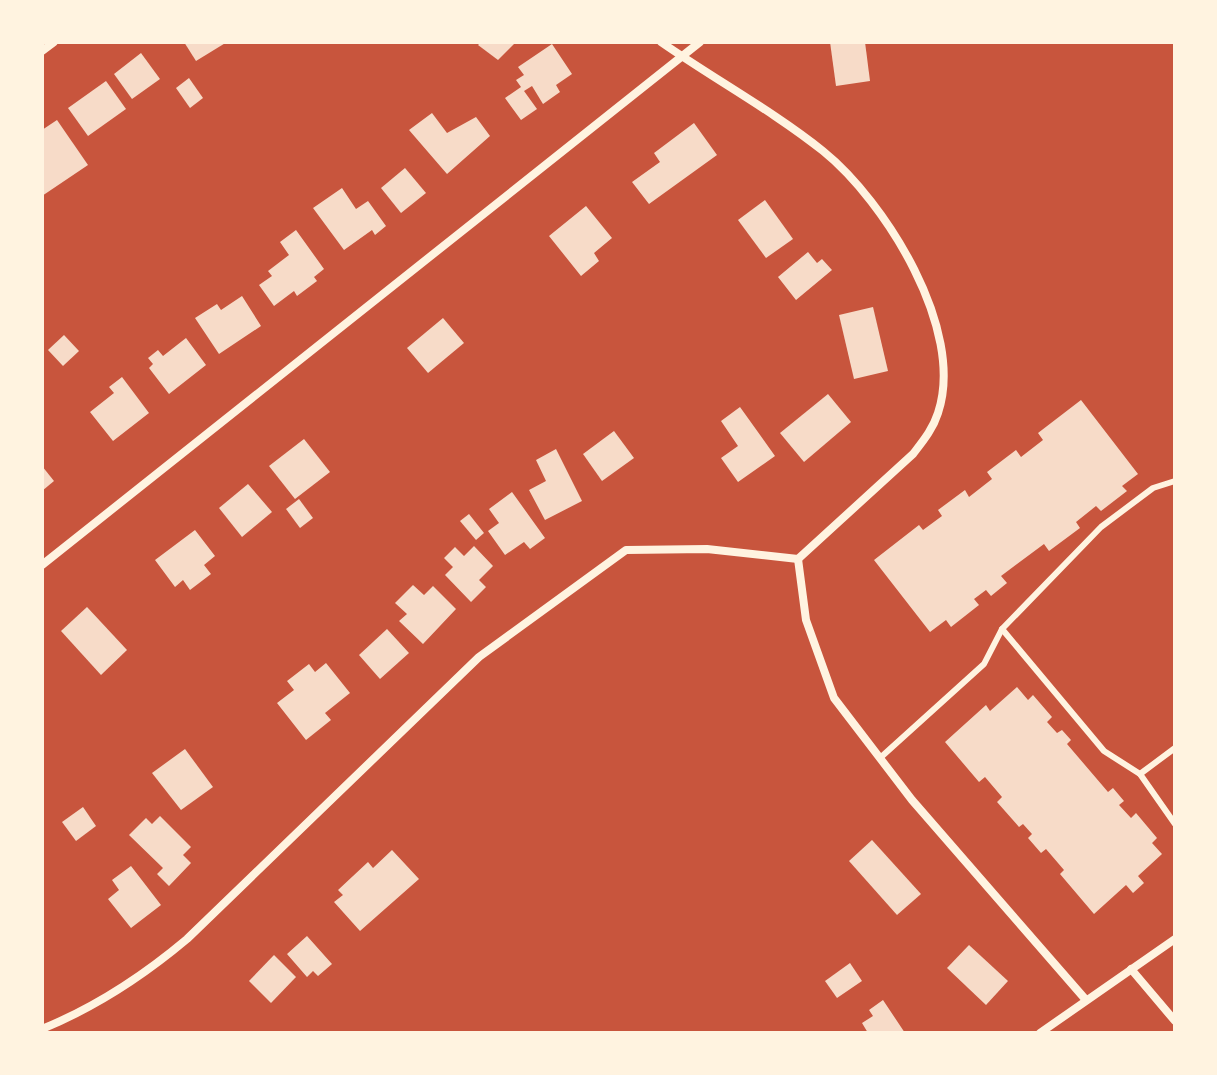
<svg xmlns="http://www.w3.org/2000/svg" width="1217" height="1075" font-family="'Roboto Condensed',sans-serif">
	<rect width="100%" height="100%" fill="#c8553d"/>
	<!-- building -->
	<g fill="#f7dbc8">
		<path d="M184,42H227L196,61Z"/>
		<path d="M481,42H516L498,60L478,45Z"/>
		<path d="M830,42H865L870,81L836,86Z"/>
		<path d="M552,44L572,74L556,85L560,92L543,104L532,86L524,91L537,109L521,120L505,98L521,87L516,80L524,75L518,67Z"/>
		<path d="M141,53L160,79L132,99L114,74Z"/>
		<path d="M189,78L203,98L190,108L176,88Z"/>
		<path d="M106,81L126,109L88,136L68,108Z"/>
		<path d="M432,113L447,133L476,117L490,136L447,174L409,130Z"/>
		<path d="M57,120L88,165L42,196V130Z"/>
		<path d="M694,123L717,155L649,204L632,182L660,162L654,153Z"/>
		<path d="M405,168L426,193L401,213L381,188Z"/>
		<path d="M342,188L356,209L368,201L386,226L375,235L372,230L344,250L313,208Z"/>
		<path d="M765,200L793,239L766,258L738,220Z"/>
		<path d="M586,206L612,238L594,253L599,261L581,276L549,236Z"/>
		<path d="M296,230L324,269L314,277L317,281L297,296L294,291L274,306L259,285L272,276L268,271L289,255L280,242Z"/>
		<path d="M808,252L817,263L822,259L832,270L796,300L778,277Z"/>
		<path d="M242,296L261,326L219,354L195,318L217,304L221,310Z"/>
		<path d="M873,307L888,371L854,379L839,315Z"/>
		<path d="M443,318L464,343L428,373L407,348Z"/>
		<path d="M64,335L79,351L63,366L48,350Z"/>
		<path d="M186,338L206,365L169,394L149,368L153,364L148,358L158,350L163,356Z"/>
		<path d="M122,377L149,413L113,441L90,412L114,393L109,387Z"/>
		<path d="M828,394L851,422L804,462L780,433Z"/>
		<path d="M1081,400L1138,474L1122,486L1127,491L1101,511L1096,506L1076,522L1080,528L1049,551L1044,544L1001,576L1007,583L991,596L986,590L974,599L979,605L951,627L946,620L930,632L874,560L919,525L923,530L942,516L938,510L965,490L969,497L992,479L987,472L1016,450L1021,457L1043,440L1038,433Z"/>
		<path d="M740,407L775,456L738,482L721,458L738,446L721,421Z"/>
		<path d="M614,431L634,458L602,481L583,454Z"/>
		<path d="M304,439L330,472L295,499L269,466Z"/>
		<path d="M556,449L582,501L545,520L529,490L546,481L536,460Z"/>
		<path d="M42,466L54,481L42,491Z"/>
		<path d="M248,484L272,512L242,537L219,508Z"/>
		<path d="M512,492L545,538L530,549L524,542L505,555L488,531L499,523L489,509Z"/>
		<path d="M299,499L313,518L300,528L286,509Z"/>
		<path d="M469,514L484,533L476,540L460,521Z"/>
		<path d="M195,530L215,556L204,565L211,574L190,590L183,580L175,587L155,560Z"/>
		<path d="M474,546L493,566L479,580L486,587L471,602L445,575L453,567L444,558L455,547L464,556Z"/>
		<path d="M413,585L424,595L433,586L456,609L423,644L399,621L407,614L395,603Z"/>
		<path d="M87,607L127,650L101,675L61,631Z"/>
		<path d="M387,629L409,653L380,679L359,655Z"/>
		<path d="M326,663L350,693L325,713L331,720L306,740L277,703L294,690L287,681L309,664L315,672Z"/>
		<path d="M1017,687L1028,700L1033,695L1052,717L1047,722L1057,733L1062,730L1071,740L1067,744L1108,792L1113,788L1124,801L1119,805L1131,818L1136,813L1157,838L1152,843L1162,854L1138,876L1144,883L1133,893L1126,885L1094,914L1060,874L1064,870L1046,849L1041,853L1028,838L1032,834L1023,824L1019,827L997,802L1002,797L985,777L979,782L945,742L986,705L990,711Z"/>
		<path d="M185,749L213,787L181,810L152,773Z"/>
		<path d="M83,807L96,826L76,841L62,822Z"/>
		<path d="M160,816L191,847L183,855L191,863L169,886L157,874L163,868L129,835L146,818L152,824Z"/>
		<path d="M872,840L921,894L897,915L849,861Z"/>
		<path d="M392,850L419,879L360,931L334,902L343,895L338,890L368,862L373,868Z"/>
		<path d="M131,866L161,905L131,928L108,899L119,890L112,880Z"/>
		<path d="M307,936L332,964L318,976L313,971L307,977L287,954Z"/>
		<path d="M969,945L1008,981L986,1005L947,968Z"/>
		<path d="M274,955L296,977L271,1003L249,981Z"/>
		<path d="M850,963L862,981L837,998L825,981Z"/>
		<path d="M883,1000L905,1033H868L862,1023L873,1016L869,1010Z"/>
	</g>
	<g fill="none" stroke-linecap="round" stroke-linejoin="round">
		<!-- service -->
		<g stroke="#fff3e0" stroke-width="6">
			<path d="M1002,629L1104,751L1140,774"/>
			<path d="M1175,748L1140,774L1175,824"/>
			<path d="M880,758L984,664L1002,629L1101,527L1153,488L1175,481"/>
		</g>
		<!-- minor -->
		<g stroke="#fff3e0" stroke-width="8">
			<path d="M661,42C714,79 773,111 823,151C885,201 966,330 938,413C933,429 923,441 913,454L798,559"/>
			<path d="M42,51L54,42"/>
			<path d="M798,559L806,620L834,698L912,800L1086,1000"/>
			<path d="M42,565L700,42"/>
			<path d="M1131,969L1175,1021"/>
			<path d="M42,1029C96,1007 143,976 187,939L479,657L626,550L707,549L798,559"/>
			<path d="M1040,1033L1175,939"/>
		</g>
	</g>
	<!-- border -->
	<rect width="1217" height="1075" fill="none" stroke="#fff3e0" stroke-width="88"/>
</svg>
